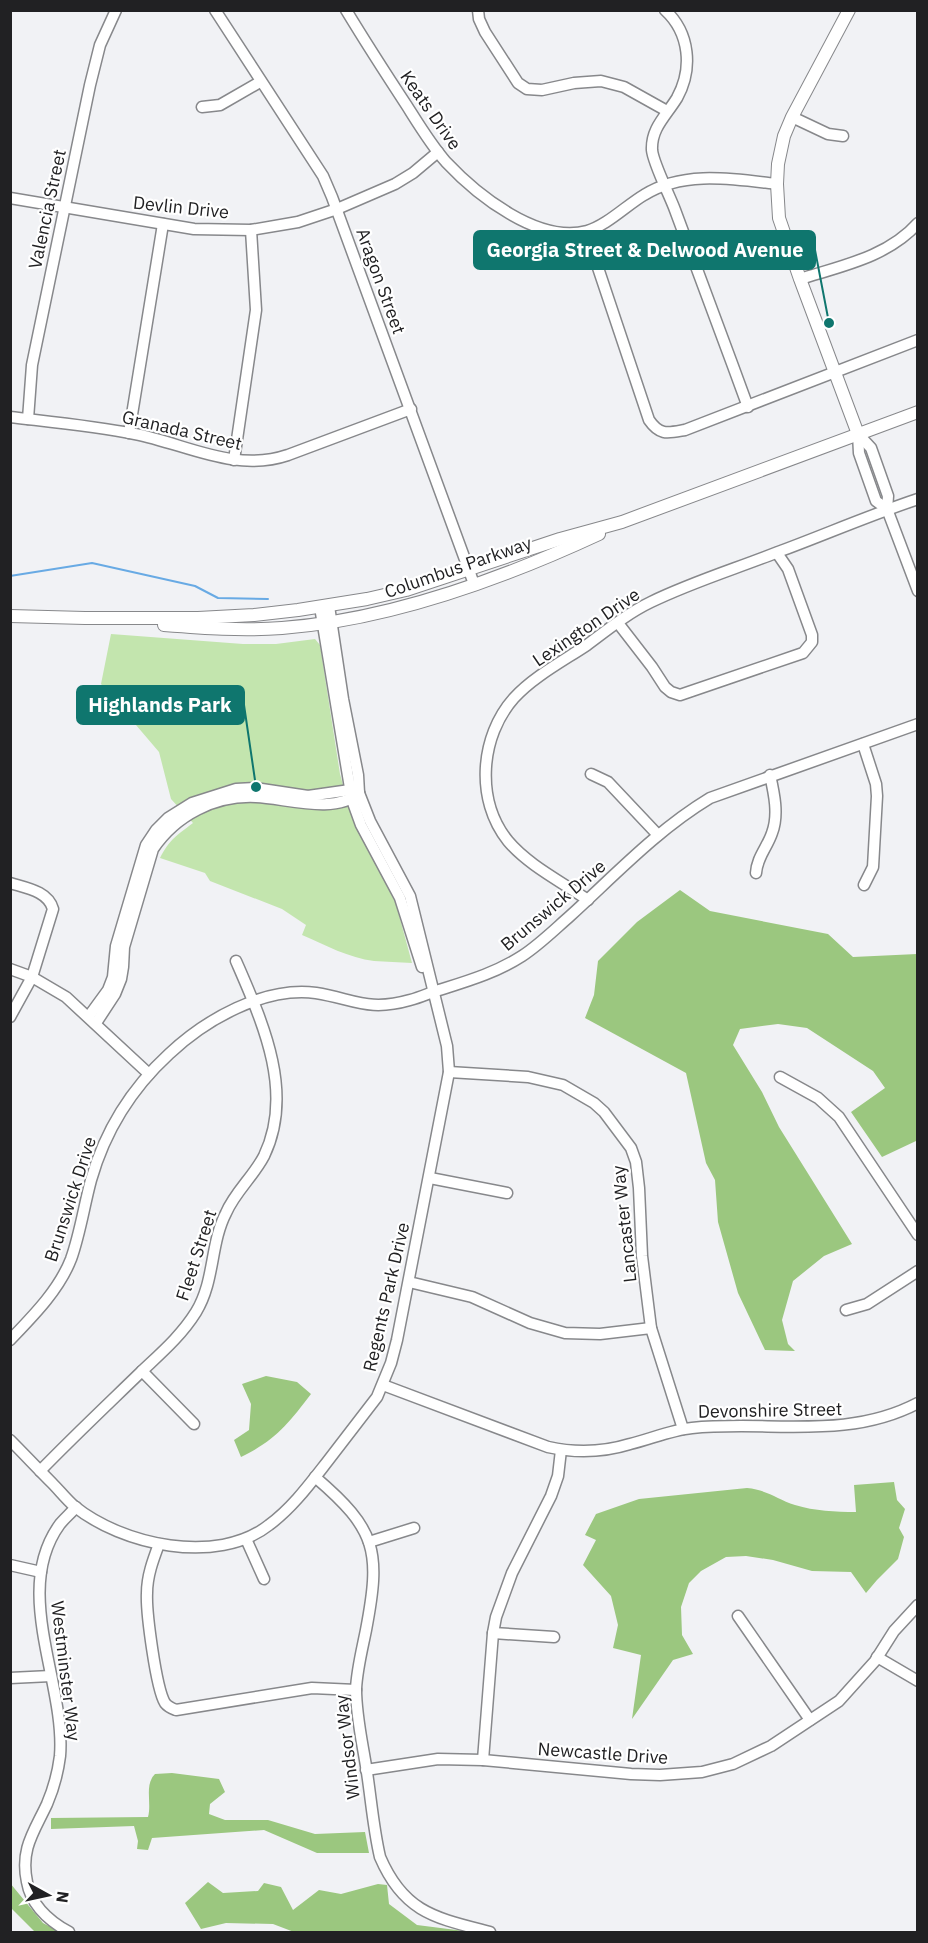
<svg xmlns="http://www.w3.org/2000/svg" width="928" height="1943" font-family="'IBM Plex Sans',sans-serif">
	<rect width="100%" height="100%" fill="#f1f2f5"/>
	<!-- green -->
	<path fill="#c3e5ae" d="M111,634L243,644H276L315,639L320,645L340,774L351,813L396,904L412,963C399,962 386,962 374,961C349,958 325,945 302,935L306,925L282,909L210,881L205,873L160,858C170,839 176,836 193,823L171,799L159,752L101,684Z"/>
	<!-- forest -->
	<g fill="#9bc77f">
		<path d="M680,890L710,911L828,934L853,957L917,954V1143L916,1141L882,1157L851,1112L885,1088L873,1071L807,1028L778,1024L740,1029L733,1045L762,1092L779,1127L852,1244L824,1256L793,1281L782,1320L788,1344L795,1351L765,1350L738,1293L718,1222L715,1180L706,1163L686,1073L585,1018L594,995L598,961L637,922Z"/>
		<path d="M266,1376L297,1382L311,1394C288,1424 276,1440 241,1457L234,1440L249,1430L251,1404L242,1384Z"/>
		<path d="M894,1482L897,1500L905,1509L899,1528L904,1537L898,1559L877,1580L866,1593L851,1572L812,1571L773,1560L746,1556L726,1557L701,1571L689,1583L681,1607L682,1635L693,1654L673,1660L632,1719L641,1655L613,1648L618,1625L611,1596L583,1565L596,1540L585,1535L596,1514L639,1499L747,1488C767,1490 777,1499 795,1505C815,1511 835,1512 856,1512L854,1485Z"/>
		<path d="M172,1773L219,1779L225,1792L210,1804L209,1814L225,1820H268L315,1834L365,1832L369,1853H317L264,1830L152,1838L148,1850L137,1849L138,1841L134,1826L51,1829V1818L148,1817C152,1803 144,1785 155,1774Z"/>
		<path d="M208,1882L223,1893L258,1891L264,1883L281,1887L293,1910L319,1890L341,1894L378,1884L387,1885L389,1904L417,1925L472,1932H294L273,1924L226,1923L201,1929L185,1903Z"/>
		<path d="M10,1883L43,1923L60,1932H35L11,1908Z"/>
	</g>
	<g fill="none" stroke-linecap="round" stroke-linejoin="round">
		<!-- stream -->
		<path stroke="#68aae4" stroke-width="2" d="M10,576L92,563L195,586L218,598L268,599"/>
		<defs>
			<g id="minor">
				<path d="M215,10L323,176L332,197L474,584"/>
				<path d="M346,10C366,43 386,74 407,106C419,125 431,145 446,162C477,195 538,244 587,231C606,226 627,205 644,195C683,170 734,179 777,184"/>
				<path d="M478,10L479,19L485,32L518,83L527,89L542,90L574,83L601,81L624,87L667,111"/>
				<path d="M665,10C690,33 693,69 677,98C666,116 651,128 652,150C653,163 670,196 675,210C699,275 724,341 748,407"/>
				<path d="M202,107L220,105L260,82"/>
				<path d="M792,117L828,134L843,136"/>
				<path d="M10,198L194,229L251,230L298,222L337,209L395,184L413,173L438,152"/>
				<path d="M586,232L649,420C660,436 668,433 685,430L918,340"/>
				<path d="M800,279C841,266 888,257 918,223"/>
				<path d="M10,417C52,422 94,426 135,434C186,444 235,473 288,455L411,409"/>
				<path d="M28,419L32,365L90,85L100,45L116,10"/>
				<path d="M129,433L163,224"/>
				<path d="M858,434L871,448L888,496L887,509L918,591"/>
				<path d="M858,434L859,453L876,501L887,509"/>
				<path d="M234,460L256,310L251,230"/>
				<path d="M320,607L352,800L361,825L400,898L422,967"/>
				<path d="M618,623L652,667L665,687L671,692L680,695L803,653L812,642V635L788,569L777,553"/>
				<path d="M863,744L876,784L877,796L873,867L864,885"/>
				<path d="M591,774L608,782L658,835"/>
				<path d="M756,873C757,857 767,848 772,833C779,815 774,793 770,775"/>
				<path d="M10,883C26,888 48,891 53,909L32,977L10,1017"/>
				<path d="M588,900C562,882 528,865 508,841C475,800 480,736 514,698C533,677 563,661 587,645C607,630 628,613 651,602C692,582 735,569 778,552C824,535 870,515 918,499"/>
				<path d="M10,969L32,977L66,997L149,1074"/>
				<path d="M89,1016L108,990L113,977L116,946L146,845L156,830L168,818L192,803L236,789L255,788L308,796L350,790L359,793"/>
				<path d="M96,1023L115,994L121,979L123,967L124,947L153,849C176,815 215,795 256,797C285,798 335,815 359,793"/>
				<path d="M449,1072L528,1077L563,1085L594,1103L604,1112L631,1148L636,1162L639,1188L642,1256L651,1328L683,1429"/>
				<path d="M780,1077L818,1098L839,1117L918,1235"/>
				<path d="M430,1178L507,1193"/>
				<path d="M409,1282L472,1297L530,1323L565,1333L600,1334L651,1328"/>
				<path d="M846,1310L867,1304L918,1271"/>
				<path d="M10,1340C33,1316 59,1290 71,1259C80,1234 84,1206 91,1180C105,1131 132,1088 169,1054C205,1020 264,986 316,993C354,999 368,1012 410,1000C418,998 425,995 433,992C464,982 494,974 522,956C539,945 554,930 570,916C615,875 657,830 710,798L918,724"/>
				<path d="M142,1371L194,1424"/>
				<path d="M383,1385L548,1447C575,1453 604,1452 630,1444C651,1439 671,1430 692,1428C768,1420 846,1441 918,1403"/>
				<path d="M10,1440C24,1454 38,1469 52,1483C59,1490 66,1499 74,1506C122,1545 217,1566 269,1525C292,1508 309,1485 327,1462C344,1440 360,1419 377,1397L391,1363L397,1340L449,1072L447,1046L410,896L370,821L359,793L358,775L343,699L329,606"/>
				<path d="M40,1471C73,1437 107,1405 141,1372C161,1353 181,1336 196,1312C215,1281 210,1244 226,1213C235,1192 253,1177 264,1156C295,1092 262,1021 236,961"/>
				<path d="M315,1477C377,1530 381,1551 366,1630C362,1650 357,1669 356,1689C356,1715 362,1741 366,1766C371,1797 373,1827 380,1857C404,1913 436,1918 490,1932"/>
				<path d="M246,1539L264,1579"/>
				<path d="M369,1542L414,1528"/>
				<path d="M159,1544C153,1560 147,1576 147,1593C146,1612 156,1688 165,1703C168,1707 171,1708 176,1710L312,1688L356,1690"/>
				<path d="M10,1565L41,1572"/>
				<path d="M738,1616L810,1720"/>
				<path d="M493,1633L554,1637"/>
				<path d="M877,1657L918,1681"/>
				<path d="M10,1678L51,1676"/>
				<path d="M483,1760L493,1633L496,1617L512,1573L551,1496L558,1476L561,1450"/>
				<path d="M366,1770L438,1759L483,1760L631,1774L660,1775L702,1772L733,1764L771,1746L839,1701L875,1661L894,1631L918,1605"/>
				<path d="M69,1932C49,1921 31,1905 27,1882C20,1849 34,1832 47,1804C53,1790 58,1772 60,1756C66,1683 11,1591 60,1524C65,1518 71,1513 76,1507"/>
			</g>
			<g id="major">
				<path d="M849,10L792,117L784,136L778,164L777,184L779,218L800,279L858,434"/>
				<path d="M10,616L85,618H198L254,615L298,610L367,599L406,590L560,539L622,522L918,412"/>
				<path d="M164,625C203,628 242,631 282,628C389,620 502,579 599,534"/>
			</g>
		</defs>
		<!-- minor casing -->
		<use href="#minor" stroke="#87888b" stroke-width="13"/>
		<!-- major casing -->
		<use href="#major" stroke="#87888b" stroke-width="14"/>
		<!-- minor -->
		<use href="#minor" stroke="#fff" stroke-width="10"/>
		<!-- major -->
		<use href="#major" stroke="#fff" stroke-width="12"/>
	</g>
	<g text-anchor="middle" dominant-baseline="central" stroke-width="4.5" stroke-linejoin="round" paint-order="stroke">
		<!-- street labels -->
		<g font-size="18" fill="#212123" stroke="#fff">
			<text transform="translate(431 110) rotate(55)">Keats Drive</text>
			<text transform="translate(181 207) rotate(6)">Devlin Drive</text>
			<text transform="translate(47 209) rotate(-78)">Valencia Street</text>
			<text transform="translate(381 281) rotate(70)">Aragon Street</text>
			<text transform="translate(182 430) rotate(13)">Granada Street</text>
			<text transform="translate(458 567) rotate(-19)">Columbus Parkway</text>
			<text transform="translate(586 627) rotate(-34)">Lexington Drive</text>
			<text transform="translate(553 905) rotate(-40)">Brunswick Drive</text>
			<text transform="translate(70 1199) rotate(-72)">Brunswick Drive</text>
			<text transform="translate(624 1224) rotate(-96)">Lancaster Way</text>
			<text transform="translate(196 1255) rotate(-72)">Fleet Street</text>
			<text transform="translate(386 1297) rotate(-77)">Regents Park Drive</text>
			<text transform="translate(770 1410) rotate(-1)">Devonshire Street</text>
			<text transform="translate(66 1671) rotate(83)">Westminster Way</text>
			<text transform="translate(347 1747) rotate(-97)">Windsor Way</text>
			<text transform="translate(603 1753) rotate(4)">Newcastle Drive</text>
		</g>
	</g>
	<!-- callouts -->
	<path fill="none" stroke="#0f766e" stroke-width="2" d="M829 323L815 250M256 787L244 705"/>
	<g fill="#0f766e" stroke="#fff" stroke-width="2">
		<circle cx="829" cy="323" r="6"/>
		<circle cx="256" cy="787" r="6"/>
	</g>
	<g fill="#0f766e" stroke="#0f766e" stroke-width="2">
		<rect x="474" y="231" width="341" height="38" rx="6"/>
		<rect x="77" y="686" width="167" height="38" rx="6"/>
	</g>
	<g font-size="20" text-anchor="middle" font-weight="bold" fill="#fff">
		<text x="645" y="257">Georgia Street &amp; Delwood Avenue</text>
		<text x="160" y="712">Highlands Park</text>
	</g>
	<!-- border -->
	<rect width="928" height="1943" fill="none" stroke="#212123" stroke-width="24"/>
	<!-- north arrow -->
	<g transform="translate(48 1895) rotate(98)" stroke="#ffffff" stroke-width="4.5" paint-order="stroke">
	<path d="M0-4.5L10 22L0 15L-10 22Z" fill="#212123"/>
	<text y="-9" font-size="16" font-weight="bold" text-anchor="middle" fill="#212123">N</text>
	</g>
</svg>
